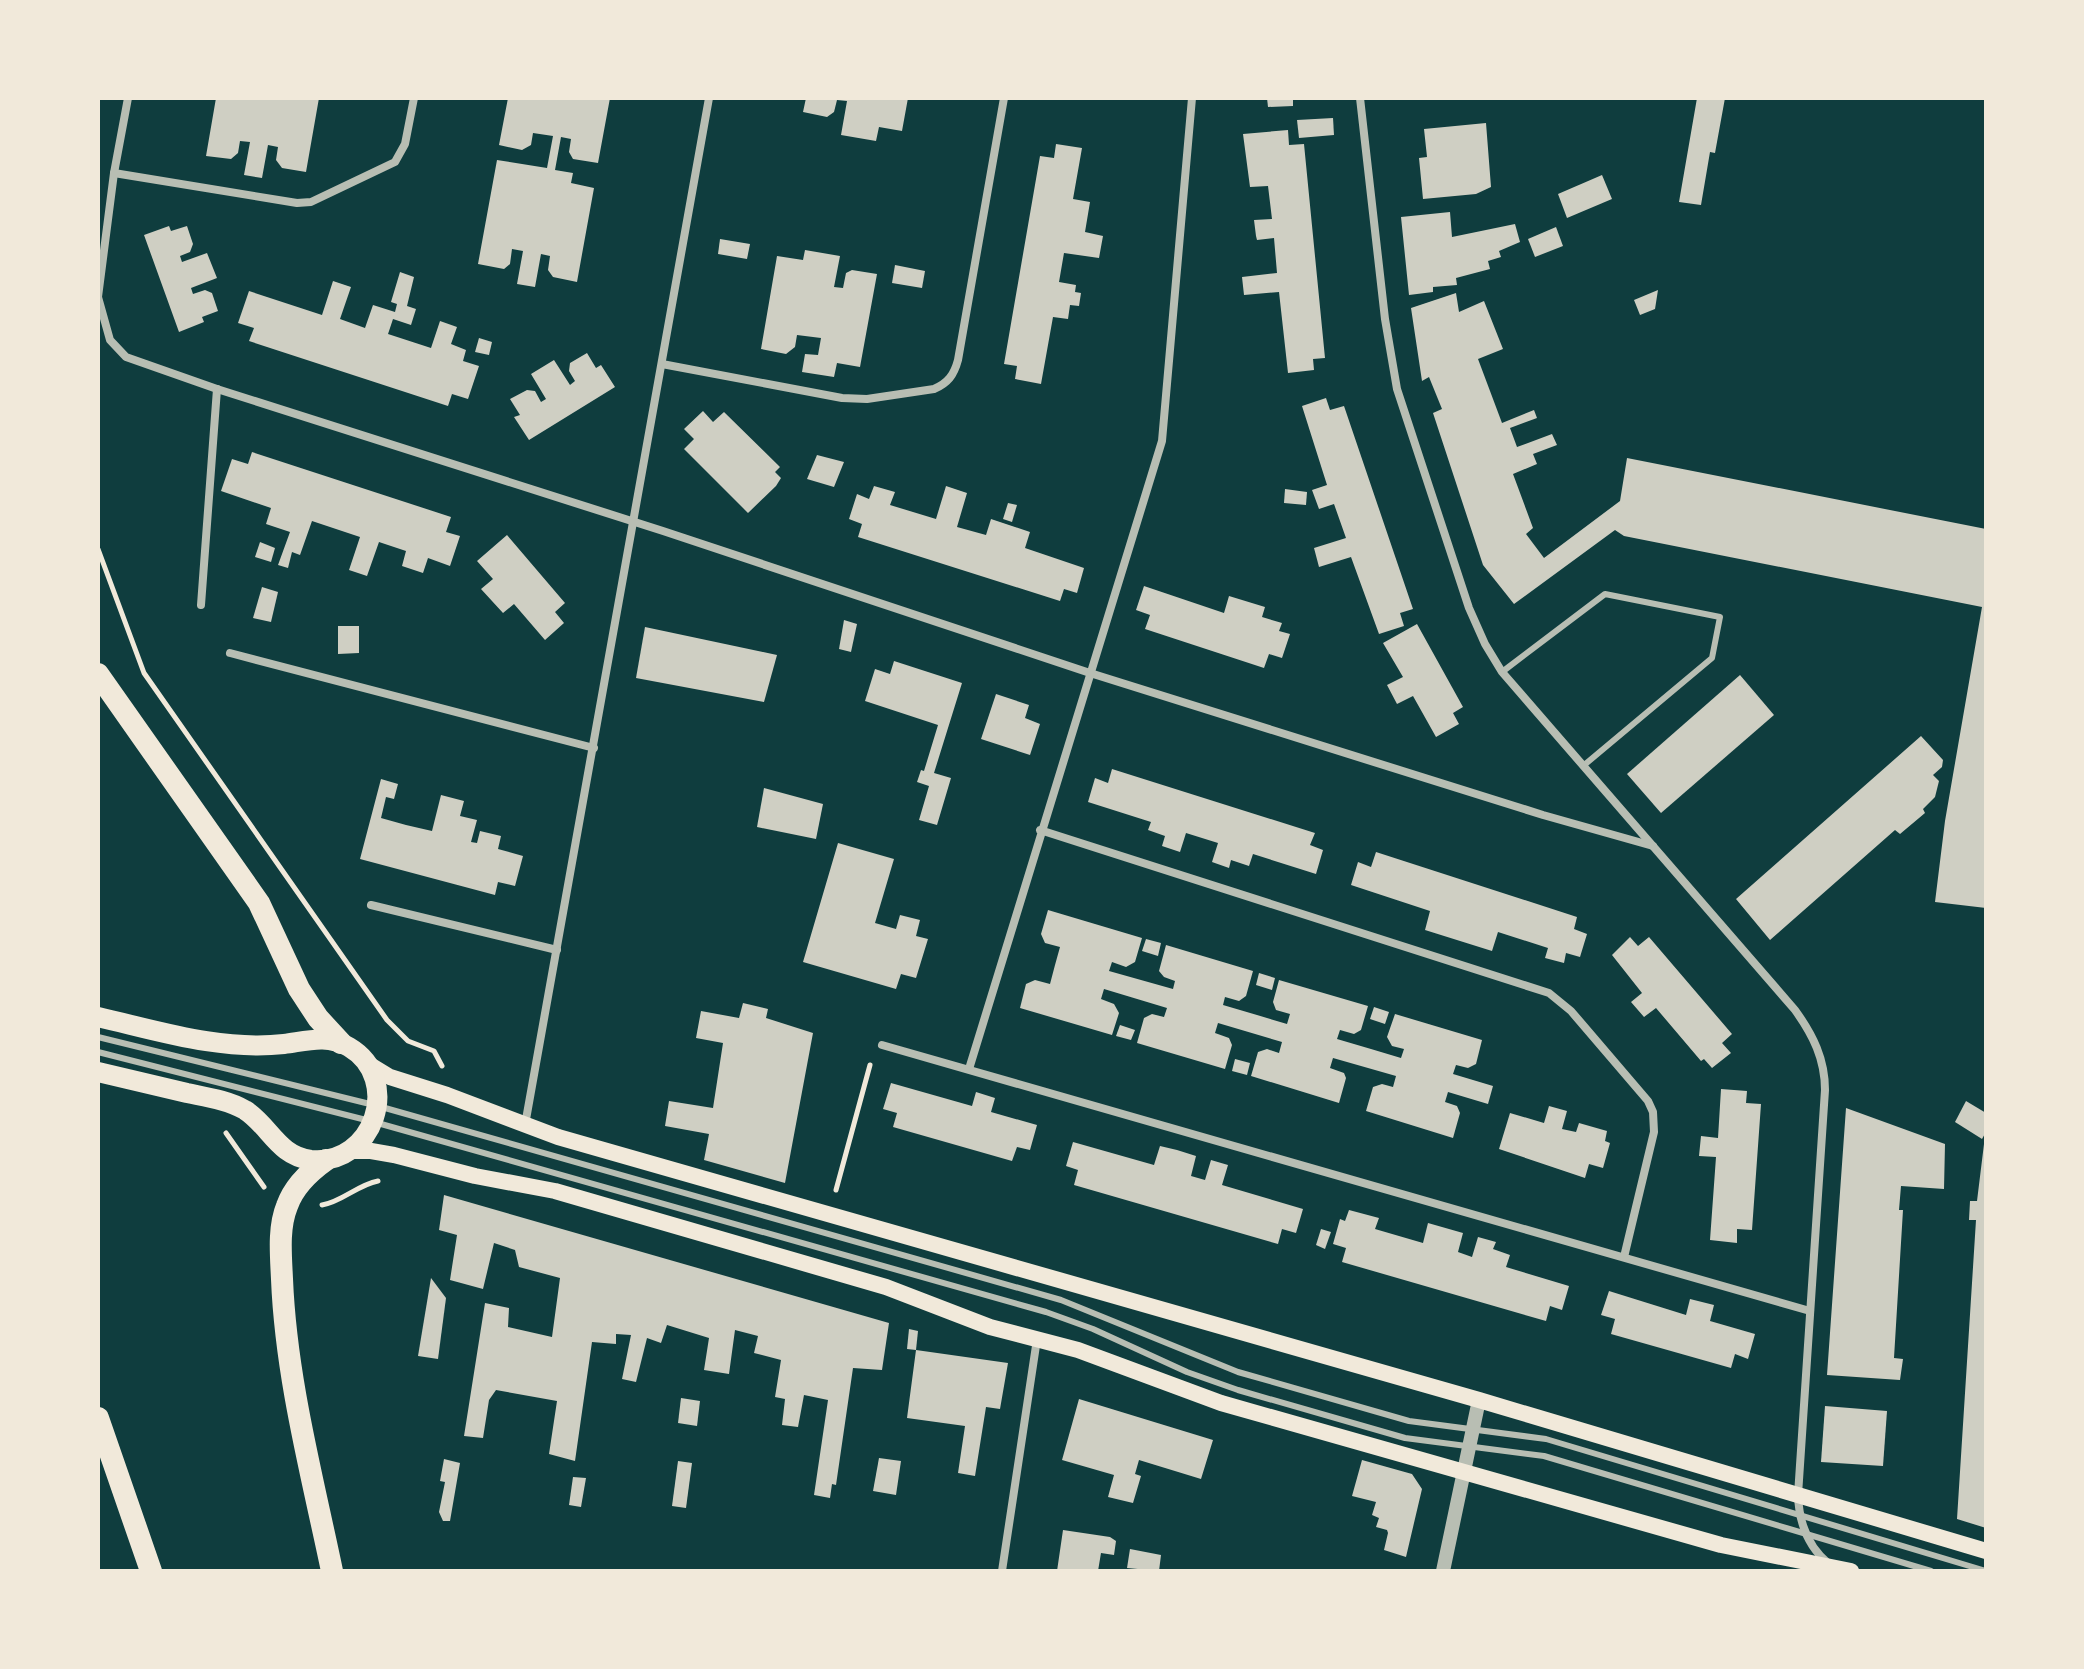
<svg xmlns="http://www.w3.org/2000/svg" width="2084" height="1669" font-family="'Fira Sans Condensed',sans-serif">
	<rect width="100%" height="100%" fill="#0f3d3e"/>
	<!-- building -->
	<g fill="#cfcfc3">
		<path d="M216,98H319L306,172L282,168L276,160L278,147L268,145L262,178L244,175L250,142L240,141L238,153L231,159L206,156Z"/>
		<path d="M508,98H610L598,163L573,159L569,152L571,139L561,137L555,170L573,173L571,183L594,188L577,282L553,277L548,270L550,256L541,254L535,287L517,284L523,251L512,249L510,264L504,269L478,264L497,160L547,168L553,136L533,133L531,145L522,150L499,145Z"/>
		<path d="M806,98H908L902,131L879,127L876,141L841,135L847,101L837,100L834,112L827,117L803,112Z"/>
		<path d="M1267,98H1293V106L1268,107Z"/>
		<path d="M1697,98H1725L1715,153L1710,152L1701,205L1679,202Z"/>
		<path d="M1333,118L1334,135L1299,138L1297,120Z"/>
		<path d="M1486,123L1491,187L1476,194L1423,199L1419,158L1427,157L1424,129Z"/>
		<path d="M1288,130L1289,145L1304,144L1325,358L1313,359L1314,370L1288,373L1279,292L1244,295L1242,277L1277,273L1274,238L1257,240L1256,236L1254,220L1272,219L1268,186L1250,187L1243,134Z"/>
		<path d="M1056,144L1082,148L1073,199L1090,202L1085,232L1103,236L1099,258L1064,253L1059,282L1076,285L1075,292L1081,293L1079,306L1070,305L1068,319L1053,317L1041,384L1015,379L1017,366L1004,364L1040,156L1054,158Z"/>
		<path d="M1602,175L1612,199L1567,218L1558,194Z"/>
		<path d="M1450,212L1452,237L1515,224L1520,242L1499,251L1501,257L1488,261L1490,269L1456,278L1457,285L1433,287V292L1409,295L1401,217Z"/>
		<path d="M169,226L171,231L187,226L193,244L190,252L180,256L182,262L207,253L217,278L191,288L193,294L205,290L212,293L218,311L202,317L204,322L179,332L144,235Z"/>
		<path d="M1556,227L1563,246L1535,257L1528,239Z"/>
		<path d="M720,239L750,244L747,259L718,254Z"/>
		<path d="M805,250L840,256L834,287L843,288L846,273L852,270L877,274L860,367L837,363L834,377L802,372L805,354L818,355L821,338L797,335L795,347L786,354L761,349L777,256L803,260Z"/>
		<path d="M895,265L925,271L922,288L892,283Z"/>
		<path d="M400,272L414,277L407,306L416,309L411,325L393,319L388,334L431,348L440,321L457,327L451,344L466,350L463,361L479,366L468,399L452,394L448,406L249,341L254,328L238,323L249,291L322,315L333,281L351,287L340,319L365,328L373,305L395,312L397,304L391,302Z"/>
		<path d="M1658,290L1655,309L1640,315L1634,300Z"/>
		<path d="M1456,293L1459,312L1484,301L1503,349L1478,359L1502,423L1534,410L1537,418L1510,428L1517,447L1552,434L1557,445L1533,454L1537,464L1513,474L1533,528L1526,534L1544,558L1620,501L1627,458L1986,529V908L1935,902L1945,821L1982,607L1624,536L1615,530L1514,604L1483,565L1433,413L1442,409L1429,377L1422,381L1411,308Z"/>
		<path d="M479,338L492,342L489,355L475,352Z"/>
		<path d="M587,353L596,368L601,365L615,387L529,440L514,417L520,415L510,399L527,390L535,391L541,402L546,399L531,374L554,360L570,385L575,381L569,371L570,363Z"/>
		<path d="M1326,398L1330,410L1344,406L1413,609L1400,613L1404,626L1379,634L1351,557L1319,567L1314,548L1346,538L1334,504L1319,509L1312,490L1327,485L1302,406Z"/>
		<path d="M703,411L713,422L724,412L780,467L775,472L781,478L776,486L748,513L684,449L694,439L684,429Z"/>
		<path d="M252,452L451,517L446,532L460,536L450,566L428,558L423,573L402,566L406,551L379,542L367,576L349,570L360,537L312,521L300,555L292,552L288,568L278,565L290,532L266,524L271,508L221,491L232,459L248,464Z"/>
		<path d="M817,455L844,462L834,487L807,479Z"/>
		<path d="M874,486L895,492L890,505L936,519L946,486L967,493L957,527L986,535L991,519L1030,532L1025,548L1084,568L1077,593L1064,589L1060,601L858,537L862,524L849,519L857,494L869,499Z"/>
		<path d="M1285,489L1307,492L1306,505L1284,503Z"/>
		<path d="M1008,503L1017,505L1012,522L1003,519Z"/>
		<path d="M507,535L565,603L555,612L564,623L545,640L514,604L503,613L481,589L493,579L477,561Z"/>
		<path d="M260,542L275,548L271,562L255,557Z"/>
		<path d="M1144,586L1224,613L1229,596L1265,607L1262,617L1282,623L1279,631L1290,634L1282,658L1269,654L1264,668L1145,629L1150,615L1136,610Z"/>
		<path d="M262,587L278,592L271,622L253,618Z"/>
		<path d="M844,620L857,624L851,652L839,649Z"/>
		<path d="M1417,624L1463,707L1453,713L1459,724L1436,737L1413,696L1397,704L1387,685L1403,677L1383,643Z"/>
		<path d="M338,626H359V653L338,654Z"/>
		<path d="M645,627L777,655L764,702L636,678Z"/>
		<path d="M894,661L962,683L934,773L951,778L937,825L919,820L929,786L917,782L921,770L924,771L938,725L865,701L875,669L890,674Z"/>
		<path d="M1740,675L1774,715L1661,813L1627,774Z"/>
		<path d="M996,694L1029,705L1025,718L1040,724L1030,755L981,739Z"/>
		<path d="M1921,736L1943,760L1942,767L1933,775L1939,781L1935,797L1923,809L1925,813L1900,834L1895,830L1770,940L1736,899Z"/>
		<path d="M1112,769L1315,833L1310,845L1323,850L1316,874L1253,854L1249,866L1231,860L1229,868L1212,862L1218,843L1186,833L1180,852L1162,846L1165,836L1148,830L1151,822L1088,802L1095,778L1108,783Z"/>
		<path d="M381,779L398,784L394,799L386,797L381,818L406,825L432,831L441,795L464,801L460,816L477,820L471,842L477,843L480,831L501,836L498,849L523,856L515,886L498,882L495,895L360,859Z"/>
		<path d="M764,788L823,804L816,839L757,827Z"/>
		<path d="M838,843L894,859L875,923L896,929L900,915L920,920L916,936L928,939L916,978L901,974L896,989L803,962Z"/>
		<path d="M1376,852L1577,917L1574,929L1587,934L1580,957L1566,953L1564,963L1545,958L1548,948L1498,932L1492,951L1425,930L1430,911L1351,885L1358,862L1371,867Z"/>
		<path d="M1048,910L1142,938L1135,962L1126,967L1112,962L1109,971L1173,989L1175,981L1164,977L1159,971L1166,945L1253,971L1246,996L1239,1001L1225,997L1223,1005L1257,1015L1287,1024L1290,1014L1276,1010L1273,1002L1279,980L1368,1006L1361,1030L1354,1034L1340,1030L1337,1039L1371,1049L1401,1058L1404,1049L1392,1046L1387,1037L1395,1014L1482,1040L1476,1064L1468,1068L1456,1065L1453,1074L1493,1086L1488,1104L1448,1092L1445,1102L1457,1106L1460,1113L1453,1138L1366,1111L1373,1087L1382,1084L1393,1087L1396,1076L1333,1058L1330,1068L1344,1073L1346,1078L1339,1103L1251,1076L1258,1052L1267,1049L1279,1053L1282,1042L1218,1023L1215,1033L1229,1038L1232,1045L1225,1069L1137,1043L1144,1018L1152,1014L1164,1017L1167,1008L1104,989L1101,999L1114,1004L1119,1013L1112,1035L1020,1008L1026,984L1035,980L1050,984L1055,965L1060,947L1045,943L1041,934Z"/>
		<path d="M1630,937L1638,946L1649,937L1732,1034L1722,1043L1731,1053L1712,1068L1704,1059L1701,1061L1656,1008L1644,1017L1631,1002L1642,993L1612,955Z"/>
		<path d="M1146,939L1161,943L1158,956L1142,951Z"/>
		<path d="M1259,973L1275,978L1272,990L1256,985Z"/>
		<path d="M743,1003L768,1009L766,1018L813,1033L785,1183L704,1160L709,1134L665,1126L669,1101L713,1108L723,1043L696,1038L701,1011L739,1018Z"/>
		<path d="M1374,1007L1389,1012L1385,1024L1370,1019Z"/>
		<path d="M1120,1025L1135,1030L1131,1040L1116,1036Z"/>
		<path d="M1235,1059L1250,1063L1247,1075L1232,1071Z"/>
		<path d="M891,1083L972,1106L976,1092L995,1098L991,1112L1037,1125L1030,1150L1017,1147L1012,1161L893,1127L897,1113L883,1109Z"/>
		<path d="M1721,1089L1747,1091L1746,1103L1761,1104L1752,1230L1737,1229V1243L1710,1240L1716,1157L1699,1156L1701,1136L1718,1138Z"/>
		<path d="M1966,1101L1986,1113V1132L1982,1139L1955,1122Z"/>
		<path d="M1549,1106L1567,1111L1562,1129L1576,1132L1579,1123L1607,1131L1605,1141L1610,1143L1603,1168L1589,1164L1585,1178L1499,1149L1510,1113L1544,1123Z"/>
		<path d="M1846,1108L1945,1144L1944,1189L1901,1186L1899,1210H1903L1894,1358L1903,1359L1900,1380L1827,1375Z"/>
		<path d="M1073,1142L1154,1165L1160,1146L1177,1150L1196,1156L1191,1176L1205,1180L1211,1160L1228,1165L1222,1185L1303,1209L1296,1233L1282,1229L1278,1244L1074,1185L1078,1170L1066,1166Z"/>
		<path d="M1984,1144H1986V1528L1957,1519L1976,1220H1969L1970,1201H1977Z"/>
		<path d="M444,1195L889,1323L882,1370L853,1368L836,1485L832,1484L830,1498L814,1495L828,1400L804,1395L798,1427L782,1425L785,1399L775,1397L781,1360L754,1353L758,1336L735,1330L729,1374L704,1370L709,1338L667,1325L661,1343L647,1338L636,1382L622,1379L631,1335L616,1334V1344L592,1342L575,1461L549,1454L557,1401L496,1390L489,1400L483,1438L464,1436L485,1303L509,1308L508,1327L552,1337L560,1278L519,1267L515,1250L494,1243L483,1289L450,1280L457,1235L439,1230Z"/>
		<path d="M1349,1210L1379,1218L1375,1229L1423,1243L1428,1223L1463,1233L1458,1252L1472,1257L1478,1237L1496,1242L1493,1249L1510,1255L1506,1267L1569,1286L1562,1310L1550,1306L1546,1321L1342,1262L1346,1248L1333,1244L1340,1219L1345,1221Z"/>
		<path d="M1321,1229L1331,1232L1325,1249L1316,1245Z"/>
		<path d="M431,1278L446,1298L438,1359L418,1356Z"/>
		<path d="M1609,1291L1686,1315L1690,1299L1714,1305L1710,1321L1755,1334L1748,1359L1735,1354L1731,1368L1611,1334L1615,1319L1601,1315Z"/>
		<path d="M909,1329L918,1331L916,1350L907,1349Z"/>
		<path d="M916,1350L1008,1363L1000,1409L986,1407L975,1476L958,1473L965,1426L907,1418Z"/>
		<path d="M681,1398L700,1401L697,1426L678,1423Z"/>
		<path d="M1079,1399L1213,1440L1201,1479L1139,1460L1135,1474L1141,1476L1133,1503L1108,1497L1114,1475L1062,1460Z"/>
		<path d="M1825,1406L1887,1411L1883,1466L1821,1462Z"/>
		<path d="M879,1458L901,1461L896,1495L873,1491Z"/>
		<path d="M444,1459L460,1463L450,1521H443L439,1512L445,1482L440,1481Z"/>
		<path d="M1362,1460L1412,1474L1422,1489L1406,1557L1384,1550L1388,1533L1387,1530L1376,1527L1379,1518L1372,1515L1376,1502L1352,1496Z"/>
		<path d="M678,1461L692,1463L686,1508L672,1506Z"/>
		<path d="M573,1477L586,1478L581,1507L569,1505Z"/>
		<path d="M1063,1530L1110,1537L1116,1541L1114,1555L1101,1553L1098,1571H1057Z"/>
		<path d="M1130,1549L1161,1555L1159,1571L1127,1568Z"/>
	</g>
	<g fill="none" stroke-linecap="round" stroke-linejoin="round">
		<!-- path -->
		<g stroke="#f1e9da" stroke-width="5">
			<path d="M98,549L144,673L387,1020L408,1041L434,1051L442,1066"/>
			<path d="M226,1133L264,1187"/>
			<path d="M836,1190L870,1065"/>
			<path d="M322,1205C342,1202 357,1185 378,1181"/>
		</g>
		<!-- service -->
		<g stroke="#b8beb3" stroke-width="6">
			<path d="M1502,672L1605,594L1720,617L1712,658L1583,766"/>
			<path d="M98,1037L378,1106L1061,1300L1238,1372L1409,1421L1546,1439L1986,1571"/>
			<path d="M98,1052L374,1122L1046,1312L1093,1329L1187,1372L1238,1390L1405,1438L1544,1456L1931,1571"/>
		</g>
		<!-- minor -->
		<g stroke="#b8beb3" stroke-width="8">
			<path d="M128,98L114,173L98,297L110,340L126,357L217,389L663,531L1090,673L1543,815L1653,846"/>
			<path d="M1360,98L1385,319L1397,389L1469,608L1485,644L1502,672L1795,1010C1813,1035 1825,1059 1825,1090L1798,1495C1799,1522 1808,1547 1829,1564"/>
			<path d="M114,173L297,203L311,202L395,162L405,144L414,98"/>
			<path d="M662,364L842,398L867,399L934,389C948,383 954,375 958,360L1004,98"/>
			<path d="M201,605L217,389"/>
			<path d="M230,653L594,748"/>
			<path d="M1040,830L1549,993L1571,1011L1648,1101L1653,1112L1654,1132L1624,1257"/>
			<path d="M371,905L557,950"/>
			<path d="M882,1045L1810,1311"/>
			<path d="M969,1069L1162,441L1192,98"/>
			<path d="M525,1125L709,98"/>
			<path d="M1002,1571L1037,1339"/>
		</g>
		<!-- tertiary -->
		<path stroke="#b8beb3" stroke-width="14" d="M1443,1571L1479,1400"/>
		<!-- secondary -->
		<g stroke="#f1e9da" stroke-width="16">
			<path d="M367,1063L390,1077L447,1095L558,1137L1479,1400L1986,1551"/>
			<path d="M349,1151H371L394,1155L475,1176L555,1191L886,1287L990,1327L1078,1350L1221,1403L1721,1545L1851,1571"/>
		</g>
		<!-- primary -->
		<path stroke="#f1e9da" stroke-width="20" d="M98,1017C159,1031 221,1051 284,1044C307,1041 327,1034 349,1047C403,1079 374,1166 311,1160C278,1156 270,1126 245,1110C228,1100 206,1097 187,1093C157,1086 128,1079 98,1072"/>
		<!-- trunk -->
		<g stroke="#f1e9da" stroke-width="22">
			<path d="M98,674L259,903L299,989L318,1018L341,1043"/>
			<path d="M326,1160C309,1172 294,1186 287,1206C278,1228 281,1256 282,1279C286,1378 312,1475 332,1571"/>
			<path d="M98,1418L151,1571"/>
		</g>
	</g>
	<!-- border -->
	<rect width="2084" height="1669" fill="none" stroke="#f1e9da" stroke-width="200"/>
</svg>
